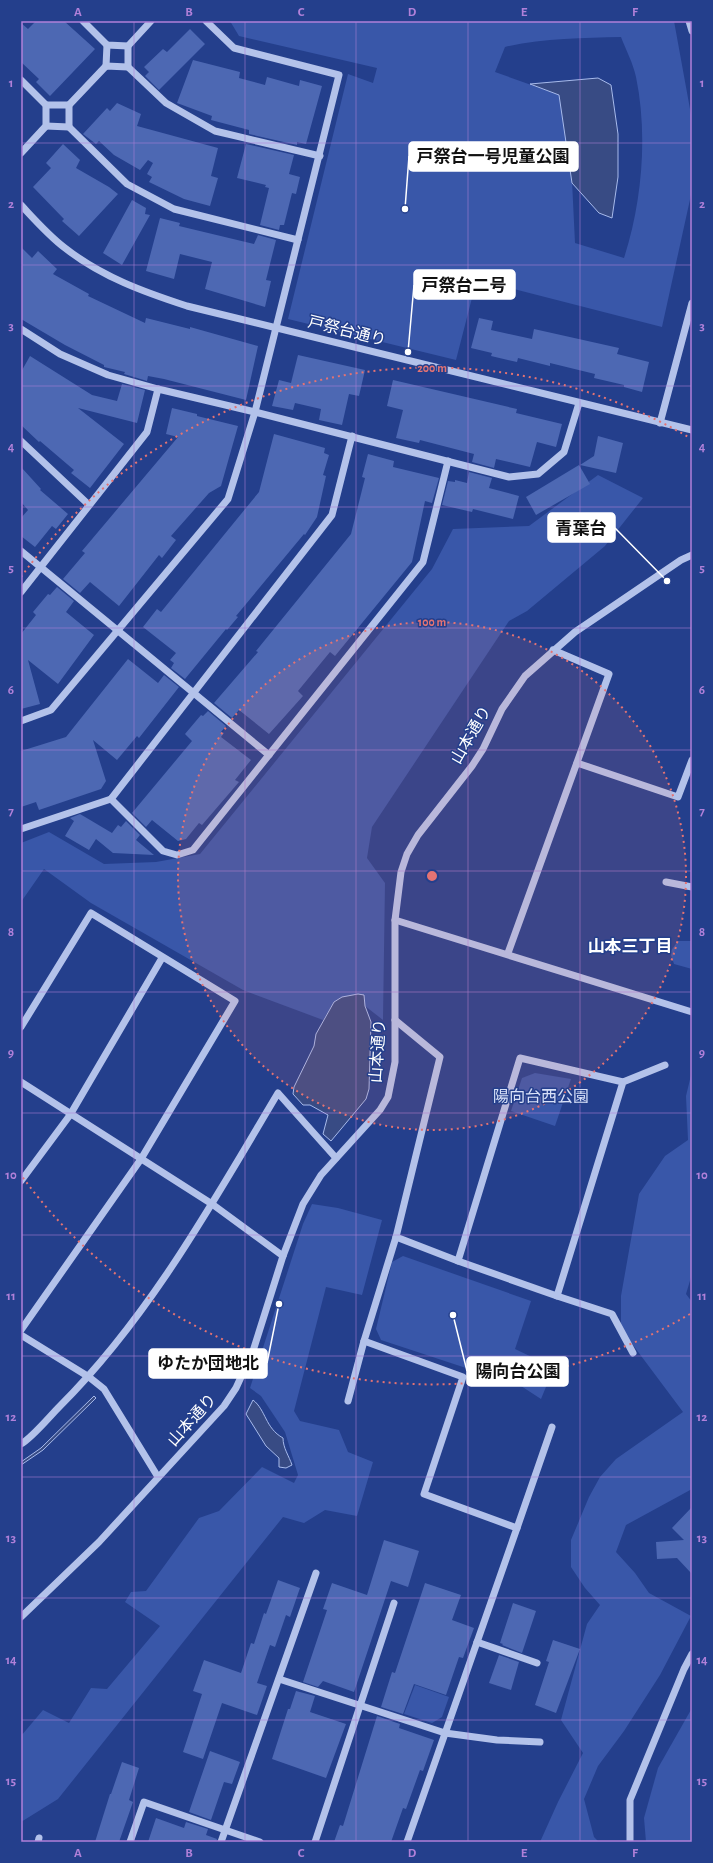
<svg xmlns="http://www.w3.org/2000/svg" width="713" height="1863" font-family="'Alegreya Sans','Noto Sans JP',sans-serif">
	<rect width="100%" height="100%" fill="#243f8c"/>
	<!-- green -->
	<g fill="#3957a9" fill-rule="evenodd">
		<path d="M230,21H674L692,120L691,195L662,327L494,284L473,294L456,360L288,319L348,74L373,83L377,68L239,36ZM621,37C626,50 633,63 636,77C648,135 642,202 624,258L575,243L568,98L495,72L505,47C543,38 582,38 621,37Z"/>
		<path d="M598,475L643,498L605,546L527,611L509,621L372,827L367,858L385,883L383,1020L365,1006L334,1002L323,1020L243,990L91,903L44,869L21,902V843L49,832L104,864L156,862L200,854L432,569L453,529L529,526Z"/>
		<path d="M678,941H692V969L674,964L670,952Z"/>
		<path d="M692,1071V1274L686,1294L692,1302V1489L626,1525L616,1552L635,1573L649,1593L691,1616L660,1675L624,1731L598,1766L584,1799L594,1837L599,1842H540L558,1802L583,1753L561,1720L587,1624L600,1605L585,1588L571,1567V1540L589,1497L600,1477L616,1459L683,1412L621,1329V1296L639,1194L665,1156L688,1140L686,1096Z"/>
		<path d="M535,1073L571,1079L555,1126L511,1111L522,1078Z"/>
		<path d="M312,1204L338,1208L382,1220L362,1295L326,1287L294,1411L300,1421L339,1430L348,1452L373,1462L357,1516L325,1510L304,1523L283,1517L58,1799L21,1822V1736L43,1710L69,1723L91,1688L107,1689L160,1626L125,1602L131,1592L146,1591L199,1518L219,1511L262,1467L294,1483L298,1475L285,1432L261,1396L250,1388L303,1224Z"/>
		<path d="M403,1256L531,1301L515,1349L536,1359L553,1370L541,1399L521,1386L381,1340L376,1329L392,1262Z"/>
		<path d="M415,1685L449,1697L442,1717L432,1723L404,1714Z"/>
		<path d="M692,1708V1842H646L644,1818L658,1768Z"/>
	</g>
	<!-- water -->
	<g fill="#384b84" stroke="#a7baeb">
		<path d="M598,78L611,85L618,134V177L612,218L599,213L572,183L559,95L530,84Z"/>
		<path d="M358,994L364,995L365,1006L371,1022L369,1089L366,1099L331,1141L323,1134L328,1115L310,1105H303L293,1094L294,1087L314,1046L316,1034L334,1002L342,997Z"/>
		<path d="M94,1396L96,1398L43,1450L21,1465V1462L41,1448Z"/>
		<path d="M253,1400C266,1410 265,1428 283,1438C283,1448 289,1456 292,1465L286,1468L279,1467V1458L266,1446L246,1414Z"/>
	</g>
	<!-- building -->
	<g fill="#4d68b3">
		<path d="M36,21H64L95,49L50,96L36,82L39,79L21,62V23L28,29Z"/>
		<path d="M190,29L205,44L159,90L145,76L149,72L144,67L163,49L167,52Z"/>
		<path d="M193,60L240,72L239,78L265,85L267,77L299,86L300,80L322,86L306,144L297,142V145L249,134V130L211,120L212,116L177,103Z"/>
		<path d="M117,103L141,114L137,126L218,148L211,176L218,178L210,206L184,199L149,182L152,177L147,174L153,163L148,160L140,170L114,155L99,141L96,144L83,134L107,108L110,111Z"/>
		<path d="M63,144L80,160L76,168L109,187L118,194L79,236L62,221L64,219L33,187L51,168L46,163Z"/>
		<path d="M246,144L294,155L289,174L300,177L296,194L292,193L284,225H280L279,230L260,225L269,188L265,187L266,185L237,178Z"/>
		<path d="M132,200L146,208L145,214L150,215L122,265L103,253Z"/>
		<path d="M160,218L180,223L179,226L254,244L258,235L276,240L266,280L271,281L265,307L205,289L212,262L180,254L174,279L146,271Z"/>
		<path d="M21,247L32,258L38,251L57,269L53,274L89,294L88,296L145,323L146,318L190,329V327L258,346L246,400L164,379L148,376L147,381L124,374L125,372L104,367V365L65,345L21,319Z"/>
		<path d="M479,318L493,321L491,330L532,339L534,329L619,348L617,354L649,362L642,392L624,387V385L594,378L595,374L550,363V366L518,358L517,362L491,356L492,353L471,348Z"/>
		<path d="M298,355L365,370L359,396L349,394L342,425L319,420L321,409L295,403L293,410L272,406L279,380L291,383Z"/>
		<path d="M30,356L92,395L117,401L122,384L145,390L137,423L78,408L124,444L90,488L71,473L74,470L40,441L39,442L21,425V372Z"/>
		<path d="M393,380L517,409L516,413L562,424L556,447L537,442L530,467L496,459L494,468L472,462L474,454L420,440L419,443L396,438L403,410L387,406Z"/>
		<path d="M172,408L197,414V416L238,426L221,486L209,493L171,536L176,540L162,558L159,555L119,606L90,582L80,593L63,579L85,553L82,551L178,437L166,434Z"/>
		<path d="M274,434L325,448L324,453L329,455L323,475L326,476L317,517L305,535L304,534L236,616L238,617L227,630L226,629L185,679L171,668L174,663L170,660L176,653L143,627L157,609L161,612L259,492Z"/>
		<path d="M598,436L623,443L616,473L580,465L594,456Z"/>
		<path d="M368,454L394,461L393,467L439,478L432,503L425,501L412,562L335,656L330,652L298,691L303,696L269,734L239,710L232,718L214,703L258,652L256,651L351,534L365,478L362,477Z"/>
		<path d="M579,465L590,484L536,515L526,497Z"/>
		<path d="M21,467L41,489L40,490L68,514L56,529L52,526L35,547L21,536V518L28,510L21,502Z"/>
		<path d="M469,472L492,478L489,488L519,496L513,519L473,509L472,512L442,505L448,481L455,482V480L467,483Z"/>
		<path d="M57,587L74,601L66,612L94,635L58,684L28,660L40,704L21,709V634L36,615L33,612L48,594L50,595Z"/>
		<path d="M128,659L158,683L164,675L179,687L139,738L137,736L117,760L93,740L106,781L101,789L39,810L36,802L21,807V751L66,737Z"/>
		<path d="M208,711L226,726L221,732L224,733L221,737L251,760L235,780L239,782L202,825L199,823L186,839L178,841L152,820L146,827L132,813L192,741L185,734L201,715L203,716Z"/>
		<path d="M80,814L112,833L118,825L121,827L126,821L140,835L136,840L154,855L113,853L96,839L89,850L65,836L74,821L70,818Z"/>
		<path d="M692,1507V1574L677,1558L657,1559L656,1542L684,1540L672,1528Z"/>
		<path d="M384,1540L419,1551L408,1587L391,1581L354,1692L323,1681L318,1687L303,1682L327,1610L323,1609L332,1583L367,1595Z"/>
		<path d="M278,1580L300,1588L290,1617L286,1615L275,1647L270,1645L257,1683L267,1686L257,1715L222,1703L203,1759L183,1752L202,1694L193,1691L204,1660L241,1673L251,1643L254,1644L264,1613L266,1614Z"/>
		<path d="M425,1583L461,1595L452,1620L474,1628L463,1658L459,1657L446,1695L414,1684L403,1714L381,1707L392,1672L395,1673Z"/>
		<path d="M513,1603L536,1611L522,1653L502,1645L503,1644L500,1643Z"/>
		<path d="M553,1640L580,1649L556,1713L535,1705L549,1662L546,1661Z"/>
		<path d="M499,1655L519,1662L511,1690L489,1683Z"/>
		<path d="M296,1691L315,1696L310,1712L346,1724L326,1778L272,1759L288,1709H290Z"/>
		<path d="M377,1716L400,1724L399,1728L434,1740L423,1771L420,1770L406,1809L403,1808L391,1842H334L340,1825L343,1826Z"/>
		<path d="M210,1751L240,1762L232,1784L224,1782L211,1820L189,1812Z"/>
		<path d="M122,1762L139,1768L129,1800L133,1802L119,1842H95L110,1794H111Z"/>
		<path d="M156,1818L184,1828L186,1822L208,1829L206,1835L217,1839L216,1842H148Z"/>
	</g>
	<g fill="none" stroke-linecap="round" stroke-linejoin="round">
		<!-- minor -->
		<g stroke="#b3c2ea" stroke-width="7">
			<path d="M83,21L107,45L128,46L151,21"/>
			<path d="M689,21L692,31"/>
			<path d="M128,46V67"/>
			<path d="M106,66L107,45"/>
			<path d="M21,80L46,105V126L21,153"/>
			<path d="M46,105H69"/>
			<path d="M46,126L69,127L127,184L174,209L298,240"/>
			<path d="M69,127V105L106,66L128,67L166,103L215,131L320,156"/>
			<path d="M21,205C35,220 49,236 65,248C102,277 144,292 187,306L692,430"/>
			<path d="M21,329L60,354L108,375L158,389L255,412L509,477L538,474L564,452L579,403"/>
			<path d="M660,423L692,303"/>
			<path d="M21,441L89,505"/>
			<path d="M21,551L269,755"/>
			<path d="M21,592L147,432L158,389"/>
			<path d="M21,721L51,710L228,499L255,412L339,75L234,48L206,21"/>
			<path d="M577,763L678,797L692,760"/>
			<path d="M111,799L163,851L177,855L193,850L423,562L448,461"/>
			<path d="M21,829L111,799L332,515L352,436"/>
			<path d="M666,882L692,887"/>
			<path d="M395,920L692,1012"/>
			<path d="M508,953L609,674L553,650"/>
			<path d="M395,1020L440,1057L396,1237L364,1341L463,1377L424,1494L517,1528L407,1842"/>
			<path d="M21,1027L91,913L235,1001L141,1159L21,1330"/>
			<path d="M21,1082L212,1204L283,1256"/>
			<path d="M623,1082L557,1296L458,1261L520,1058L623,1082L665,1065"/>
			<path d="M21,1181L70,1115L162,958"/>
			<path d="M396,1237L458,1261"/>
			<path d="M557,1296L612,1314L633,1353"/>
			<path d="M21,1335L89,1377L104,1389L158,1477"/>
			<path d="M348,1401L364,1341"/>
			<path d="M21,1444C32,1438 50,1416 60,1406C150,1316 213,1202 278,1093L336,1158"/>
			<path d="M517,1528L552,1427"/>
			<path d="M21,1617L99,1542L224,1406L236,1388L253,1351L283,1256L303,1204L321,1175L380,1110L388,1097L395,1062V920L401,872L407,854L418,835L472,766L483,749L502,709L525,676L575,632L681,560L692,555"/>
			<path d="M477,1642L537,1663"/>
			<path d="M279,1679L445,1733L497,1740L540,1742"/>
			<path d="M38,1842L39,1838"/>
			<path d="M130,1842L144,1802L260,1842"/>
			<path d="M221,1842L316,1573"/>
			<path d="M315,1842L394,1603"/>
			<path d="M630,1842V1800L684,1669L692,1654"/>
		</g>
	</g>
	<!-- grid -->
	<path fill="none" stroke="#b080d9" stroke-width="1" stroke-opacity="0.55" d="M134,21V1842M245,21V1842M356,21V1842M468,21V1842M580,21V1842M21,143H692M21,265H692M21,386H692M21,507H692M21,628H692M21,750H692M21,871H692M21,992H692M21,1113H692M21,1235H692M21,1356H692M21,1477H692M21,1598H692M21,1720H692"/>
	<!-- distance rings -->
	<circle cx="432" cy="876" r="254" fill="#e47373" fill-opacity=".12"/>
	<g fill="none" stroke="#e47373" stroke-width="2" stroke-dasharray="2 4">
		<circle cx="432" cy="876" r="254"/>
		<path d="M690 1314A508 508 0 0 1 21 1175M21 577A508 508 0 0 1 690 438"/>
	</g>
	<g text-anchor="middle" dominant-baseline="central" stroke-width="3" stroke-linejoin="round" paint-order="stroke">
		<!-- street labels -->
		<g font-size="16" fill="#fff" stroke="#243f8c">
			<text transform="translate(347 331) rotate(14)">戸祭台通り</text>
			<text transform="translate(471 735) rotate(-60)">山本通り</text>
			<text transform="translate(378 1051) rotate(-86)">山本通り</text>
			<text transform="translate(192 1420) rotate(-48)">山本通り</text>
		</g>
		<!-- park labels -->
		<g font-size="16" fill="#d7e0f8" stroke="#243f8c">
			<text x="541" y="1097">陽向台西公園</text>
		</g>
		<!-- neighbourhood labels -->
		<g font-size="17" font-weight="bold" fill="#fff" stroke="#243f8c">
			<text x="630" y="946">山本三丁目</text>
		</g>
	</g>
	<circle cx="432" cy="876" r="6" fill="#e47373" stroke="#243f8c" stroke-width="2"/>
	<g font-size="12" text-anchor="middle" font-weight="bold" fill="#e47373" stroke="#243f8c" stroke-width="3" stroke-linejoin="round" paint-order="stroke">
		<text x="432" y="372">200 m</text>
		<text x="432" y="626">100 m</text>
	</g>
	<!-- callouts -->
	<path fill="none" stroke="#fff" stroke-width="1.5" d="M405 209L409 156M408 352L414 285M667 581L615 528M279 1304L267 1363M453 1315L467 1371"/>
	<g fill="#fff" stroke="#243f8c" stroke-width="1.5">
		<circle cx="405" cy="209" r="4"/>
		<circle cx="408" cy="352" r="4"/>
		<circle cx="667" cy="581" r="4"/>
		<circle cx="279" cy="1304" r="4"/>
		<circle cx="453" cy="1315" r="4"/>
	</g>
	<g fill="#fff" stroke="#fff" stroke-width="1.5">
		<rect x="409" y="142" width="169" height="29" rx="4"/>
		<rect x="414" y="270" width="101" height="29" rx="4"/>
		<rect x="548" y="513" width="67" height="29" rx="4"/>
		<rect x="149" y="1349" width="118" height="29" rx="4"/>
		<rect x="467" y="1357" width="101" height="29" rx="4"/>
	</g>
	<g font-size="17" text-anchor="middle" font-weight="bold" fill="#111">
		<text x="493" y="162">戸祭台一号児童公園</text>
		<text x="464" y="291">戸祭台二号</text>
		<text x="581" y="534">青葉台</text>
		<text x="208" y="1369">ゆたか団地北</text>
		<text x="518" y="1377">陽向台公園</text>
	</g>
	<!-- border -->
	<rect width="713" height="1863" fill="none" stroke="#243f8c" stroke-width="44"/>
	<rect x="22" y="22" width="669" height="1819" fill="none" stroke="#b080d9" stroke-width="1.5"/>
	<g font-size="13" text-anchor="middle" font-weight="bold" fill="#b080d9">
		<text x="78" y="16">A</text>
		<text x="189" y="16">B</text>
		<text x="301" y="16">C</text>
		<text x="412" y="16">D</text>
		<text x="524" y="16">E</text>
		<text x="635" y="16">F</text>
		<text x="11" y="87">1</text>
		<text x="702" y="87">1</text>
		<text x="11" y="208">2</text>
		<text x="702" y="208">2</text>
		<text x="11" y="330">3</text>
		<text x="702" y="330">3</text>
		<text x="11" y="451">4</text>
		<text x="702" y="451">4</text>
		<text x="11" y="572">5</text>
		<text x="702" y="572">5</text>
		<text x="11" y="694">6</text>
		<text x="702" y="694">6</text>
		<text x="11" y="815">7</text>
		<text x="702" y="815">7</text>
		<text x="11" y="936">8</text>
		<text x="702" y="936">8</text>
		<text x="11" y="1057">9</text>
		<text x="702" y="1057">9</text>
		<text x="11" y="1179">10</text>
		<text x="702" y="1179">10</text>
		<text x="11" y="1300">11</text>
		<text x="702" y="1300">11</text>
		<text x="11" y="1421">12</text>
		<text x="702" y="1421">12</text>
		<text x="11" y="1542">13</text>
		<text x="702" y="1542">13</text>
		<text x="11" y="1664">14</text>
		<text x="702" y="1664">14</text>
		<text x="11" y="1785">15</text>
		<text x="702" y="1785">15</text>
		<text x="78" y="1857">A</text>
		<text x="189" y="1857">B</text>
		<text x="301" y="1857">C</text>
		<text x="412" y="1857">D</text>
		<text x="524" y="1857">E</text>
		<text x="635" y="1857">F</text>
	</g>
</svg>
